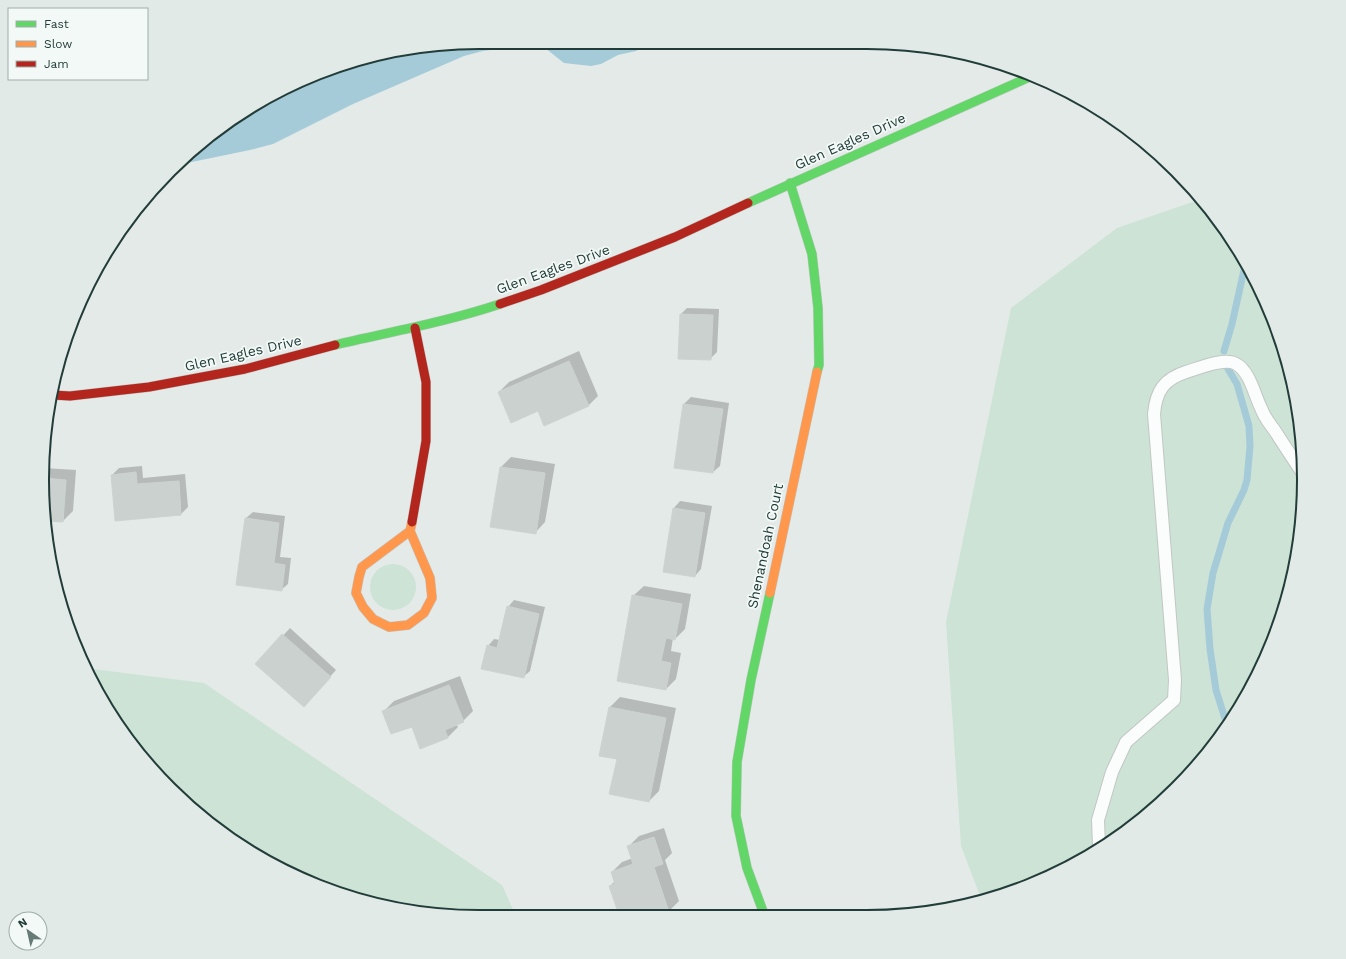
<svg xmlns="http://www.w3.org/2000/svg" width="1346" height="959" font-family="'Work Sans',sans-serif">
	<rect width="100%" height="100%" fill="#e4eae8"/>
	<!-- green -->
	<g fill="#cde3d6">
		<path d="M1201,199L1245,261L1281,339L1300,422L1303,508L1289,593L1259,673L1214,746L1155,808L1060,872L982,901L961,846L946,622L1011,308L1117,228Z"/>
		<circle cx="393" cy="587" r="23"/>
		<path d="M85,668L204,683L502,885L516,916H451L366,902L286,872L213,827L151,768L87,673Z"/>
	</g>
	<!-- water -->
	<path fill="#a5cbd9" d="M480,42H644L643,46L636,51L618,55L601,64L591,66L564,63L545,48L535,44L483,51L464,56L353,104L273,144L250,150L182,164L237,116L286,87L366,57Z"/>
	<!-- shadow -->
	<g fill="#0003">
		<path d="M687,308L719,309L717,352L710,359L681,314Z"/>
		<path d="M579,351L598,396L588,406L538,409L499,392L509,382Z"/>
		<path d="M691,397L729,403L720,466L713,472L675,467L684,404Z"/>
		<path d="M511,457L555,464L545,522L535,533L492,526L501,467Z"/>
		<path d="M142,466L143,478L185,474L188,507L181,514L112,475L119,468Z"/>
		<path d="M44,468L76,470L73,511L63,521L45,520L43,508Z"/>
		<path d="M680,501L712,506L701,569L695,576L674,508Z"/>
		<path d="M253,512L285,516L280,557L291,558L288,584L281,590L246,518Z"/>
		<path d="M644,586L691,594L685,629L675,639L673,638L671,651L681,653L676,679L666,689L633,596Z"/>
		<path d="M514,600L545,607L530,671L523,677L488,646L494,639L500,640L508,607Z"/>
		<path d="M290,628L336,670L310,699L257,664Z"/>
		<path d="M460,676L473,711L463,721L456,724L458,727L448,737L412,725L383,712L394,701Z"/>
		<path d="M620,697L676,708L659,791L649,801L618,759L600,755L610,707Z"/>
		<path d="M664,828L672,853L665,860L679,901L669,911L658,915H620L610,886L615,881L612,872L622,862L633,858L629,846L639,836Z"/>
	</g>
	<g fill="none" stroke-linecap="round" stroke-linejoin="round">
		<!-- stream -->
		<g stroke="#a5cbd9" stroke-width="7">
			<path d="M1224,351L1232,324L1246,261"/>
			<path d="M1227,725L1216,690L1210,649L1207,609L1213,573L1228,523L1244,490L1247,480L1250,446L1249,426L1237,384L1228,369"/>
		</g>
	</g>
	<!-- building -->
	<g fill="#cbd1cf" stroke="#cdd3d1">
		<path d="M680,314L713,315L711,360L678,359Z"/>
		<path d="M569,361L589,406L544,426L538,411L511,423L498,392Z"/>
		<path d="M683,404L723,409L713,473L674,468Z"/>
		<path d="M500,467L545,473L536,534L490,527Z"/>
		<path d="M136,472L137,484L179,481L181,515L115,521L111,475Z"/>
		<path d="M44,478L66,480L63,522L45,521L43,508Z"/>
		<path d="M673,508L705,513L695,577L663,572Z"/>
		<path d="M245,518L279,523L274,563L285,565L282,591L236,585Z"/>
		<path d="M632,595L682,604L675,640L666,638L661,661L671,663L666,690L617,681Z"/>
		<path d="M507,606L539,614L524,678L481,669L487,645L497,648Z"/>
		<path d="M282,634L331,677L304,707L255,664Z"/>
		<path d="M449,685L464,722L445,730L448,738L420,749L412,727L391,734L382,711Z"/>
		<path d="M609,707L666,718L649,802L609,794L617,759L599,756Z"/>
		<path d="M654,837L663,864L654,867L669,912L661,915H619L609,886L615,884L611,872L633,864L627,846Z"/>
	</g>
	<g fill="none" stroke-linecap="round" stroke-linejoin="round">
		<defs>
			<path id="lane" d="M1099,846L1098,820L1112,772L1126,742L1174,700L1175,680L1154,414C1156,391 1164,379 1186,372C1199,368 1225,357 1236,364C1249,370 1255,396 1261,408C1264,417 1270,424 1275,431C1284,445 1293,459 1302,472"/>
			<g id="fast">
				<path d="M790,183L812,254L818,308L819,365L817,372"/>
				<path d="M748,203L1034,75"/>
				<path d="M335,345C390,332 446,322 500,304"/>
				<path d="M764,914L747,868L736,816L737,762L751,680L770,593"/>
			</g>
			<g id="slow">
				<path d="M410,531L362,567L359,577L356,593L363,607L373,619L389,627L408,625L424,613L432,598L430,578L410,531L412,522"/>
				<path d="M770,593L817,372"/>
			</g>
			<g id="jam">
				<path d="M500,304L541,290L675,237L748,203"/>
				<path d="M53,395L70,396L149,387L245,369L335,345"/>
				<path d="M412,522L426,441V382L415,328"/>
			</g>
		</defs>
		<!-- lane casing -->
		<use href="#lane" stroke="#c1c7c5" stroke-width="14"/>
		<!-- fast casing -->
		<use href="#fast" stroke="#c0c7c5" stroke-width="10"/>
		<!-- slow casing -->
		<use href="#slow" stroke="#c0c7c5" stroke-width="10"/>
		<!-- jam casing -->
		<use href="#jam" stroke="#c0c7c5" stroke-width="10"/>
		<!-- lane -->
		<use href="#lane" stroke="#fbfcfc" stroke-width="12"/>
		<!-- fast -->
		<use href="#fast" stroke="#63d668" stroke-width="9"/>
		<!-- slow -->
		<use href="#slow" stroke="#ff974d" stroke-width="9"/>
		<!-- jam -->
		<use href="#jam" stroke="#b3261e" stroke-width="9"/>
	</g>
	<g text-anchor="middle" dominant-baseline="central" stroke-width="3.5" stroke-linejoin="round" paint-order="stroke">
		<!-- street labels -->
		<g font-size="14" fill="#223d39" stroke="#f3f9f6">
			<text transform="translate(850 141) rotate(-24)">Glen Eagles Drive</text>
			<text transform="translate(553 269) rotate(-20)">Glen Eagles Drive</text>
			<text transform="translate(243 353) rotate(-13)">Glen Eagles Drive</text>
			<text transform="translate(765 546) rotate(-78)">Shenandoah Court</text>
		</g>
	</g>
	<!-- crop -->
	<path d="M0 0H1346V959H0ZM479 49H867A430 430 0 0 1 1297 479V480A430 430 0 0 1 867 910H479A430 430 0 0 1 49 480V479A430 430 0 0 1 479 49Z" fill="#e2eae7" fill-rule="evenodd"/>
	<path fill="none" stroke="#223d39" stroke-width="2" d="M479 49H867A430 430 0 0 1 1297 479V480A430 430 0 0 1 867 910H479A430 430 0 0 1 49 480V479A430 430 0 0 1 479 49Z"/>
	<!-- legend -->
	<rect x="8" y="8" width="140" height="72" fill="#f3f9f6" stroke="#9faeaa"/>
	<rect x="16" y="21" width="20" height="6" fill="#63d668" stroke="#9faeaa"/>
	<text x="44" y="28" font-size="12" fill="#223d39">Fast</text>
	<rect x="16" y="41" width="20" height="6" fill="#ff974d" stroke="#9faeaa"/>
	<text x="44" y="48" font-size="12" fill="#223d39">Slow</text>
	<rect x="16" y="61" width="20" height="6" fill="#b3261e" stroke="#9faeaa"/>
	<text x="44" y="68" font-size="12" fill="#223d39">Jam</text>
	<!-- north arrow -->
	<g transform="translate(28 931) rotate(326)"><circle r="19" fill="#f3f9f6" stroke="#9faeaa"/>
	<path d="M0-3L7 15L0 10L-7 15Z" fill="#667a76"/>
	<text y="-6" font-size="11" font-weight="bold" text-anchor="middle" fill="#223d39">N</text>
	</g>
</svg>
